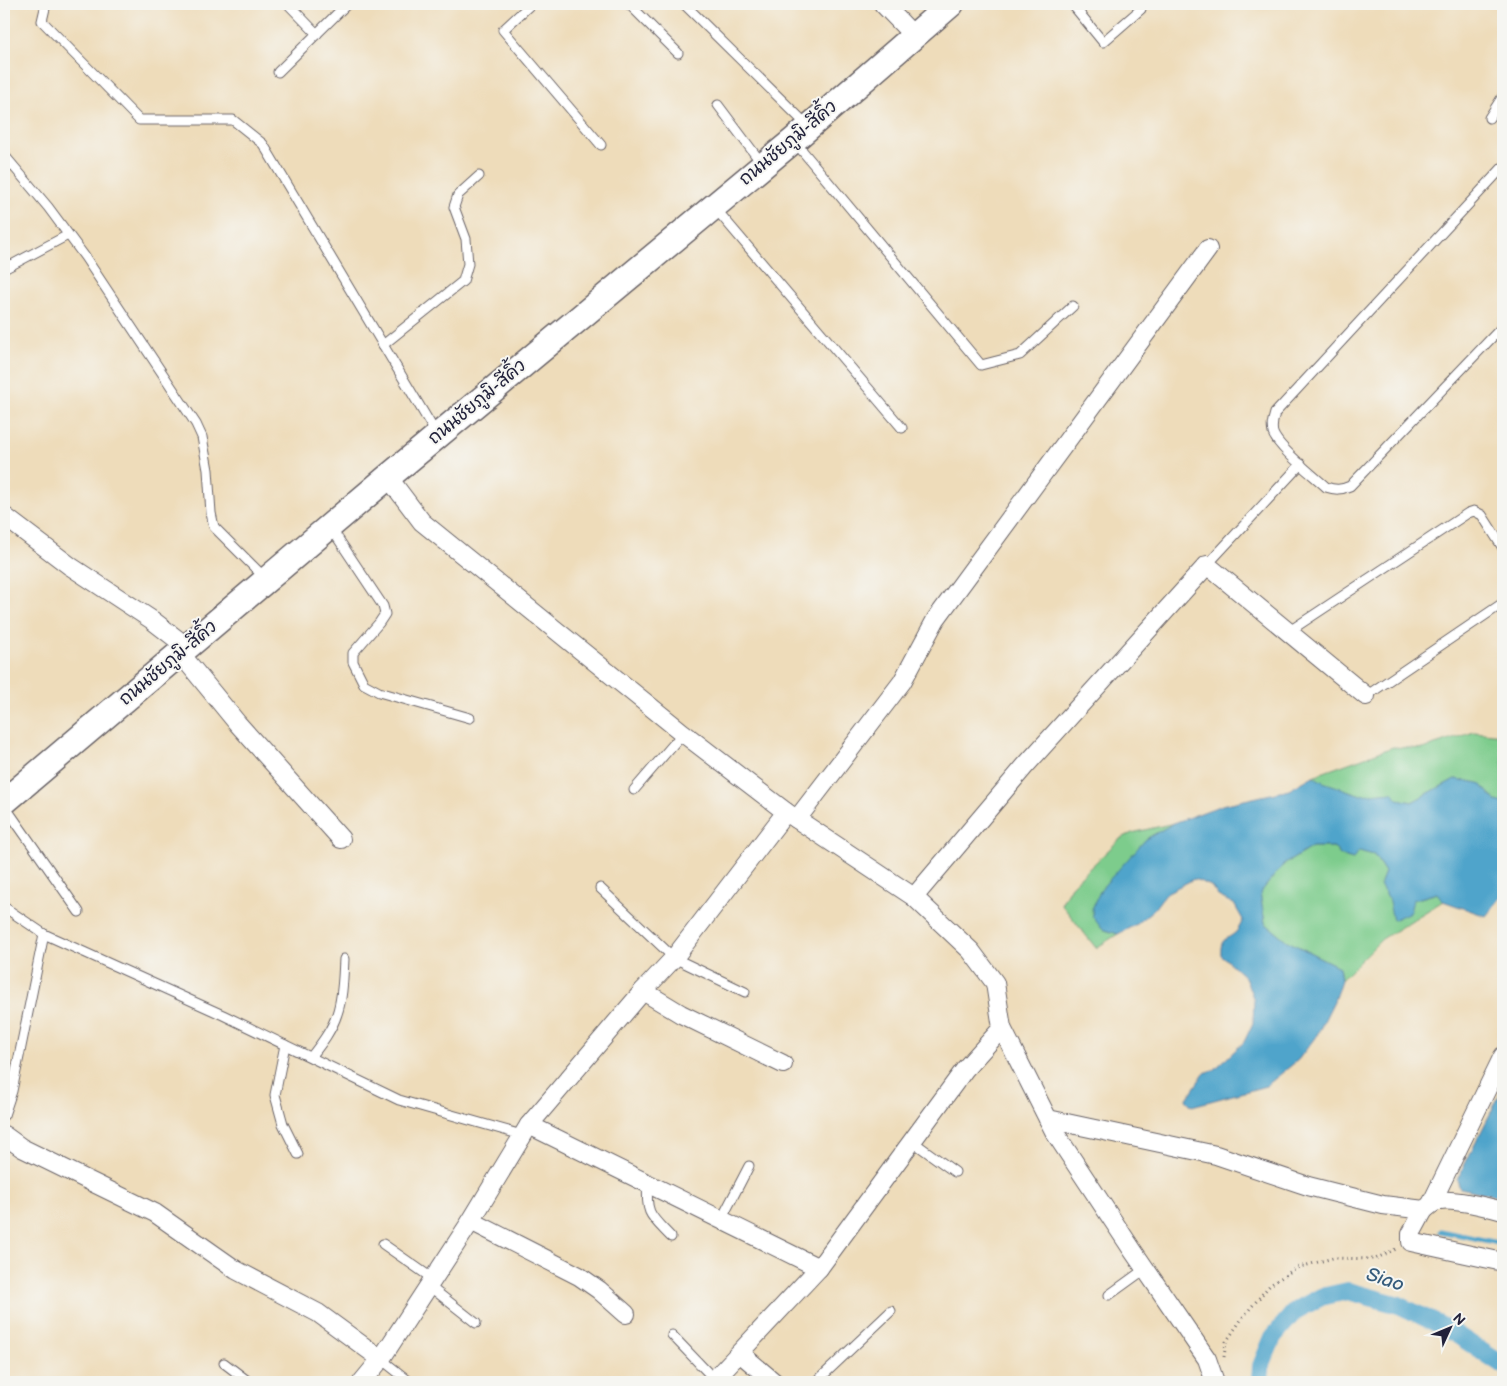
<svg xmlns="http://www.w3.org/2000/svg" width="1507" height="1386" font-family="'Balsamiq Sans','Playpen Sans Thai',sans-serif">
	<rect width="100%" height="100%" fill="#f6f6f2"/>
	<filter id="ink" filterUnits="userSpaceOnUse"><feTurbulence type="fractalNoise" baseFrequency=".02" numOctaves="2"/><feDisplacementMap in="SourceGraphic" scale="10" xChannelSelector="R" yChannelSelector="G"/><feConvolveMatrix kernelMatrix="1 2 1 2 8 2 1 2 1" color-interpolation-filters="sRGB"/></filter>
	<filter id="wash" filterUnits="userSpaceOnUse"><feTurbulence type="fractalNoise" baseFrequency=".0096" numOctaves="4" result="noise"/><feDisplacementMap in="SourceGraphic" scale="20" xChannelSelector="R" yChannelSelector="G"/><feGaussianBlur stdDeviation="1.12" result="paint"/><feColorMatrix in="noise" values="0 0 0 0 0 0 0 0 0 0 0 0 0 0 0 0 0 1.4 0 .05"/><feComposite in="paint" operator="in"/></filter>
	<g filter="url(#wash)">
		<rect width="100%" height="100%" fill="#eedcba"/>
		<!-- green -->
		<g fill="#7dcc8c" stroke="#507764">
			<path d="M1474,732L1503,735V803L1496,801L1479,783L1455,779L1412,802L1397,799L1393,792L1361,795L1322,782L1313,776L1393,747L1423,749Z"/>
			<path d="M1174,823L1146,839L1102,929L1118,934L1096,948L1061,904L1071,886L1120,839L1132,833Z"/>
			<path d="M1312,847H1334L1340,855L1353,859L1359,851L1374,855L1385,872L1380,885L1388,898L1413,900L1438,893L1443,901L1382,939L1341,980L1339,967L1287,941L1265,923L1260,893L1283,865Z"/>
		</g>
		<!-- water -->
		<g fill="#4fa4cb" stroke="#386383">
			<path d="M1313,776L1323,782L1361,795L1393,792L1398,799L1412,802L1455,779L1479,783L1496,801L1503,803V895L1486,916L1443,901L1437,893L1413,900L1410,912L1393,920L1388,898L1380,885L1385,872L1374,855L1359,851L1353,859L1340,855L1334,847H1312L1283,865L1260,893L1265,923L1287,941L1339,967L1341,980L1334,1001L1317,1035L1298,1060L1266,1086L1192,1106L1186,1100L1204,1073L1214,1070L1244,1042L1253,1023L1254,1000L1245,977L1221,955C1220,937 1226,941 1236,932C1239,929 1241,923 1243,920L1234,904L1218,896L1211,886L1194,879L1166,893L1154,909L1135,925L1118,934L1102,929L1093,917L1092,909L1101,889L1146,839L1174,823L1222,805L1289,790Z"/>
			<path d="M1503,1088V1197L1460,1188L1457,1180Z"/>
		</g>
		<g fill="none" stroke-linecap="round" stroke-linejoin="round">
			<!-- stream -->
			<path stroke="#4fa4cb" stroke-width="5" d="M1441,1231L1503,1244"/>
			<!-- canal -->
			<path stroke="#4fa4cb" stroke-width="18" d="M1260,1382L1261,1366L1273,1337L1295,1311L1321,1297L1348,1291L1399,1305L1448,1329L1503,1365"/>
		</g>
	</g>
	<g filter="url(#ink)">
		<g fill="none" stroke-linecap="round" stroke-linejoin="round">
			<defs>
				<g id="service">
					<path d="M46,4L42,21L139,120H233L263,144L437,435"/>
					<path d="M288,4L317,34"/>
					<path d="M531,4L503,30L601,145"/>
					<path d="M629,4L678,53"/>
					<path d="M684,4L808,126"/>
					<path d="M1072,4L1103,42L1141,9"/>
					<path d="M278,72L347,4"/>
					<path d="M718,105L763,165"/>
					<path d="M1489,118L1503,96"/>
					<path d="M795,142L981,365L1020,355L1073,306"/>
					<path d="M4,155L48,207L85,257L196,424L202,437L208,470L211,513L214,527L266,579"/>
					<path d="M1503,167L1275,413C1273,420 1271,425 1273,433C1278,448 1313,475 1326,487C1335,490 1341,490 1350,486L1503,326"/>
					<path d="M715,208L902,428"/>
					<path d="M4,269L68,235"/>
					<path d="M383,345L463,281L468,264L466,239L454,207L458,195L479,176"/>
					<path d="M331,528L383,606L385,614L379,623L353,653V662L364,684L379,692L470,718"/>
					<path d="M1207,565L1301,464"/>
					<path d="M1288,632L1468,513L1474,511L1482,515L1503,548"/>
					<path d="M1366,696L1503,603"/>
					<path d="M634,790L683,733"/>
					<path d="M4,805L79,912"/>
					<path d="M600,888L674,958L745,992"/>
					<path d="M4,907L44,934L223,1015L399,1100L522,1135"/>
					<path d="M285,1045L275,1095L283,1124L298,1154"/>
					<path d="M311,1057C321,1044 332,1030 337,1014C343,997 343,977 344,959"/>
					<path d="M4,1115L12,1091L44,934"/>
					<path d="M912,1141L955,1172"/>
					<path d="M648,1184C645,1214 651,1216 671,1237"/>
					<path d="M721,1220L749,1166"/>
					<path d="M383,1244L433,1279"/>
					<path d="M429,1286L476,1323"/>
					<path d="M1109,1295L1145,1269"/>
					<path d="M672,1335L715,1380"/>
					<path d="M381,1359L410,1382"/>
					<path d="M224,1363L249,1382"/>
					<path d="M816,1382L891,1311"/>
				</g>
				<g id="minor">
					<path d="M883,4L913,35"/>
					<path d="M388,477L422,522L683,733L786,812L914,897L971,951L995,983L1002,1028L965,1069L819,1268L712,1382"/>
					<path d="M4,516L70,566L152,620L187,647"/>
					<path d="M180,653L238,724L341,839"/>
					<path d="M797,819L902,682L936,619L1208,249"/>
					<path d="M914,897L1025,766L1207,565L1366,696"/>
					<path d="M643,991L681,1014L783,1064"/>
					<path d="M1002,1028L1055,1133L1133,1251L1207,1359L1215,1382"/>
					<path d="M1048,1119L1216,1155L1308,1186L1383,1205L1424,1210C1429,1206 1434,1201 1440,1201C1455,1199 1488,1207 1503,1211"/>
					<path d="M529,1125L819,1268"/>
					<path d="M4,1135L22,1148L155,1213L236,1270L318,1313L381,1359"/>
					<path d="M1431,1204L1503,1056"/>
					<path d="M1424,1210L1411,1234V1242L1503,1262"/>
					<path d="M471,1221L579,1276L599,1290L626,1314"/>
					<path d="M741,1354L774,1382"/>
					<path d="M362,1382L381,1359L471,1221L529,1125L643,991L674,958L786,812"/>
				</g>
				<path id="secondary" d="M4,802L388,477L794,140L951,4"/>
			</defs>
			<!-- service casing -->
			<use href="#service" stroke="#696367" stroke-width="11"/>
			<!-- minor casing -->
			<use href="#minor" stroke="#696367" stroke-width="20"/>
			<!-- secondary casing -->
			<use href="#secondary" stroke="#696367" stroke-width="28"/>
			<!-- path -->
			<path stroke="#696367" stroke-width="3" stroke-dasharray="1 4" stroke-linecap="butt" d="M1224,1357L1226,1342L1243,1317L1270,1285L1296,1268L1333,1258L1375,1259L1398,1248"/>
			<!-- service -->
			<use href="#service" stroke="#fff" stroke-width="9"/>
			<!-- minor -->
			<use href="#minor" stroke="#fff" stroke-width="18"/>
			<!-- secondary -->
			<use href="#secondary" stroke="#fff" stroke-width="25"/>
		</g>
	</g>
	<g text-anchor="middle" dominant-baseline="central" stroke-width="4" stroke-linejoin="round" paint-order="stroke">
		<!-- street labels -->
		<g font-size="18" fill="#22223b" stroke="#f6f6f2">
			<text transform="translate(788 143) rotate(-40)">ถนนชัยภูมิ-สีคิ้ว</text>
			<text transform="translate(477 402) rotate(-40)">ถนนชัยภูมิ-สีคิ้ว</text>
			<text transform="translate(168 663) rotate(-40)">ถนนชัยภูมิ-สีคิ้ว</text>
		</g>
		<!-- water labels -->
		<g font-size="19" font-style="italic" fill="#365c7c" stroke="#f6f6f2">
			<text transform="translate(1385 1280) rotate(18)">Siao</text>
		</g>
	</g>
	<!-- margin -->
	<rect width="1507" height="1386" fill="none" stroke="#f6f6f2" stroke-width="20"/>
	<!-- north arrow -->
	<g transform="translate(1450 1328) rotate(46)" stroke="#f6f6f2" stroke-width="4" paint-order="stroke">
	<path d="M0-4L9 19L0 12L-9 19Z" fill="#22223b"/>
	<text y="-8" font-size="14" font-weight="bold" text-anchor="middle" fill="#22223b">N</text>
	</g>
</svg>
